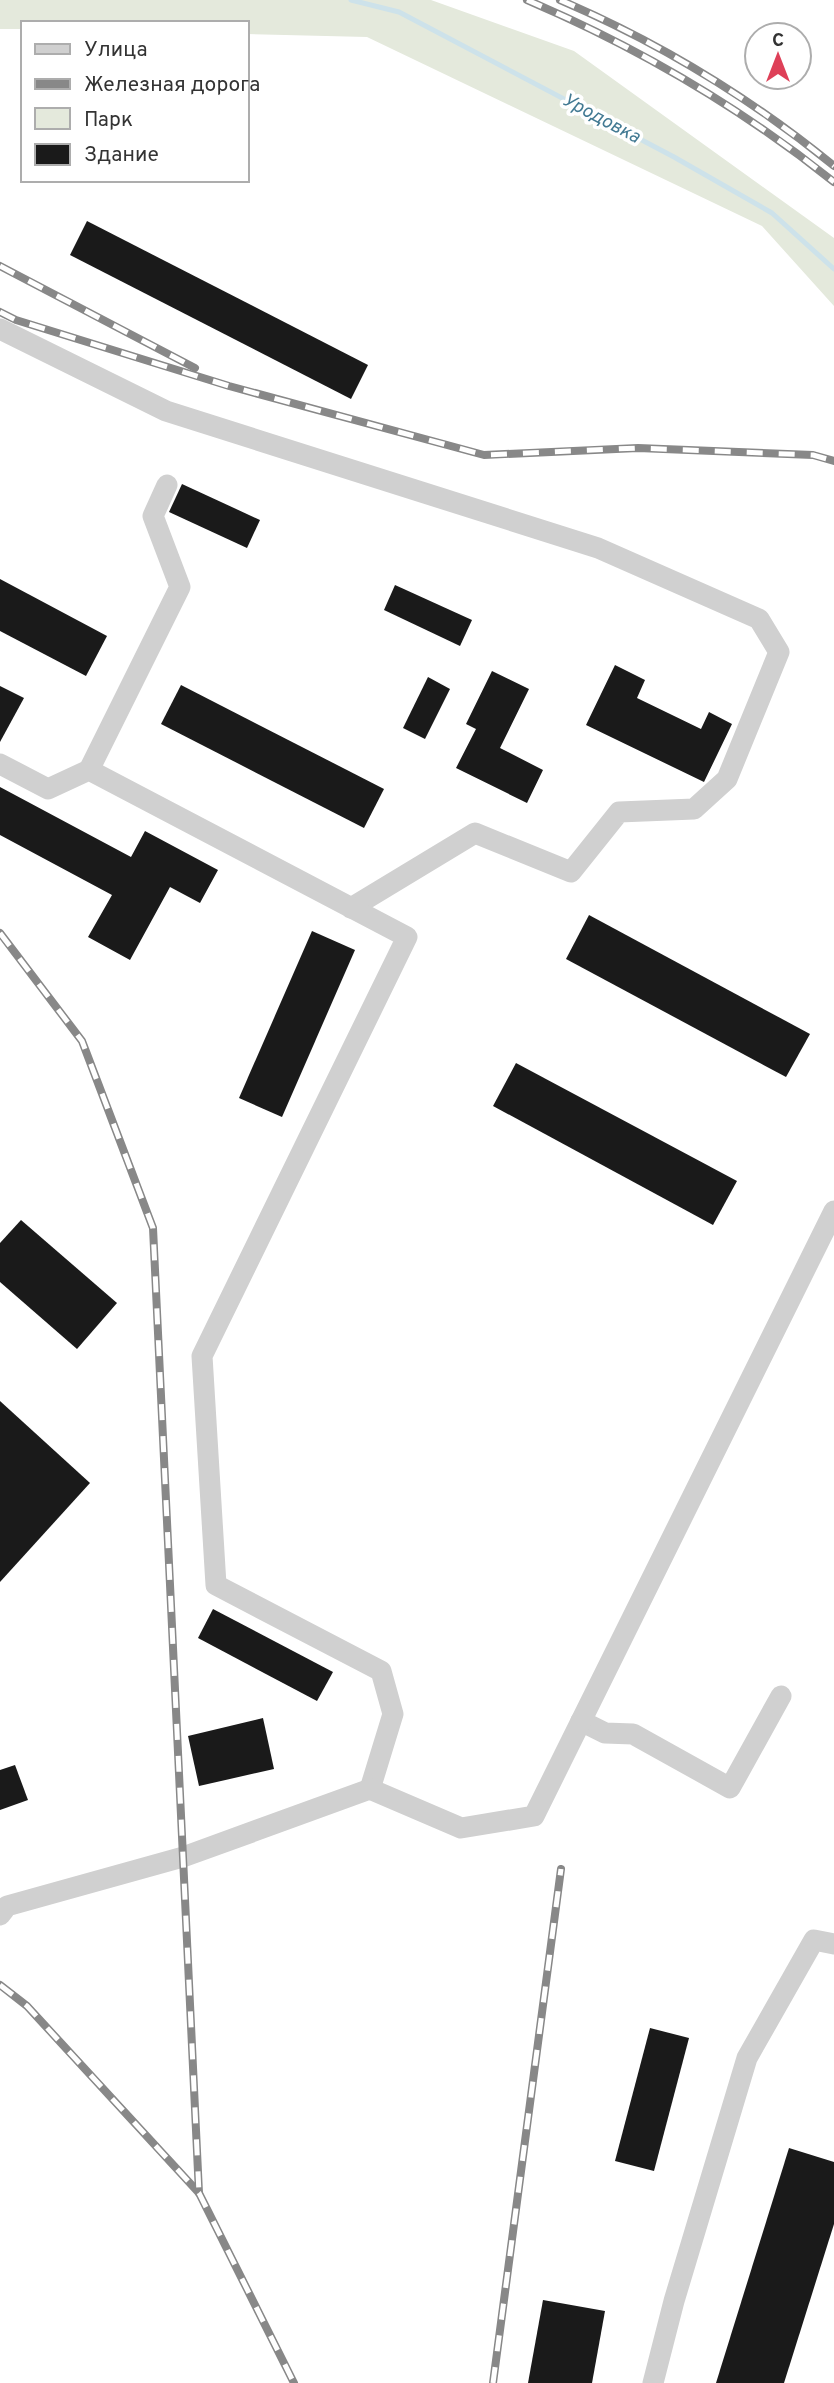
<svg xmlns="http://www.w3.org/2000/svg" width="834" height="2383" font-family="Overpass,sans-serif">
	<rect width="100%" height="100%" fill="#fff"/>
	<!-- green -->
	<path fill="#e4e9dc" d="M0,0H431L574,51L834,238V306L762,226L367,37L247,34V23H23V29H0Z"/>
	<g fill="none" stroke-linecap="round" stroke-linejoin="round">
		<!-- stream -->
		<path stroke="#cde2ea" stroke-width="5" d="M351,0L399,12L674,157L772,213L834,269"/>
	</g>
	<!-- building -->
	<g fill="#1a1a1a">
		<path d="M87,221L368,365L351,399L70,255Z"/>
		<path d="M182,484L260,520L247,548L169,512Z"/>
		<path d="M0,579L107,636L86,676L0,631Z"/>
		<path d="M395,585L472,620L460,646L384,610Z"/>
		<path d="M615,665L645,680L637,698L701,729L709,712L732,724L704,782L586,725Z"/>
		<path d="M492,671L529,689L500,748L543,770L527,803L456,768L476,729L466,724Z"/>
		<path d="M428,677L450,689L425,739L403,728Z"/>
		<path d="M181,685L384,789L364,828L161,724Z"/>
		<path d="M0,686L24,698L0,742Z"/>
		<path d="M0,787L131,857L145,831L218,870L200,903L170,887L130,960L88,937L112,895L0,835Z"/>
		<path d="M589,915L810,1034L786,1077L566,959Z"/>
		<path d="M312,931L355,950L282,1117L239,1098Z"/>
		<path d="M516,1063L737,1181L713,1225L493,1106Z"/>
		<path d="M21,1220L117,1303L77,1349L0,1282V1243Z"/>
		<path d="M0,1401L90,1483L0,1582Z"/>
		<path d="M213,1609L333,1672L317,1701L198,1638Z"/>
		<path d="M263,1718L274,1769L199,1786L188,1736Z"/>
		<path d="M15,1765L28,1800L0,1810V1770Z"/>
		<path d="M650,2028L689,2038L654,2171L615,2161Z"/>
		<path d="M789,2148L834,2162V2224L784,2383H716Z"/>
		<path d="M543,2300L605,2311L592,2383H528Z"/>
	</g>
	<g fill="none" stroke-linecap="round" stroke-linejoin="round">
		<!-- minor -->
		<g stroke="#d0d0d0" stroke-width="21">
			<path d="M0,329L166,411L598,548L759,619L779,652L727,779L694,809L619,812L571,872L475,833L351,908"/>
			<path d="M0,764L48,789L89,770L407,937L202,1356L216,1585L381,1671L393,1714L370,1789"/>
			<path d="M89,770L180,587L153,516L167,485"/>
			<path d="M581,1721L605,1733L633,1734L730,1788L781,1696"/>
			<path d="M0,1915L7,1906L183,1857L370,1789L461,1828L534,1816L834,1211"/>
			<path d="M653,2383L674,2301L747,2058L814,1940L834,1944"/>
		</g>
		<defs>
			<g id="rail">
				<path d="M527,0C637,47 740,107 834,182"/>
				<path d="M560,0C658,42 752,99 834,166"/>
				<path d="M0,266L195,368"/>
				<path d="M0,312L16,320L229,386L484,455L638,448L813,455L834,461"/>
				<path d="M0,933L82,1041L153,1228L199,2193"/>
				<path d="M0,1985L27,2006L199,2193L294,2383"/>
				<path d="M493,2383L561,1869"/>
			</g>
		</defs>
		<!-- rail casing -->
		<use href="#rail" stroke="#888" stroke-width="8"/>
		<!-- rail -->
		<use href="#rail" stroke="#fff" stroke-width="5" stroke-dasharray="16" stroke-linecap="butt"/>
	</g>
	<g text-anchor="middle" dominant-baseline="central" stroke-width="7" stroke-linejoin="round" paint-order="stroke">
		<!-- water labels -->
		<g font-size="19" font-style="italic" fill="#437a93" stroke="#fff">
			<text transform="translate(601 119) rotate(28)">Уродовка</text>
		</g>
	</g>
	<!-- legend -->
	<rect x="21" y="21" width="228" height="161" fill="#ffffff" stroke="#adadad" stroke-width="2"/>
	<rect x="35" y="44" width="35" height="10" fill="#d0d0d0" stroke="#adadad" stroke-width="2"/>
	<text x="84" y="56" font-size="21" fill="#333333">Улица</text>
	<rect x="35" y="79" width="35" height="10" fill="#888888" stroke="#adadad" stroke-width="2"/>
	<text x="84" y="91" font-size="21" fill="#333333">Железная дорога</text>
	<rect x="35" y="108" width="35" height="21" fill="#e4e9dc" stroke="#adadad" stroke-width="2"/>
	<text x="84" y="126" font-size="21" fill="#333333">Парк</text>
	<rect x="35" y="144" width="35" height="21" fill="#1a1a1a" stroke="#adadad" stroke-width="2"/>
	<text x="84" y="161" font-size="21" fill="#333333">Здание</text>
	<!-- north arrow -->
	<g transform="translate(778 56)"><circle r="33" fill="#ffffff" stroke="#adadad" stroke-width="2"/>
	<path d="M0-5L12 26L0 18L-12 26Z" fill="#de4058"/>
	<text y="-10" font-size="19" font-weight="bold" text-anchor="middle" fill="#333333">С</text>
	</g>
</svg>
